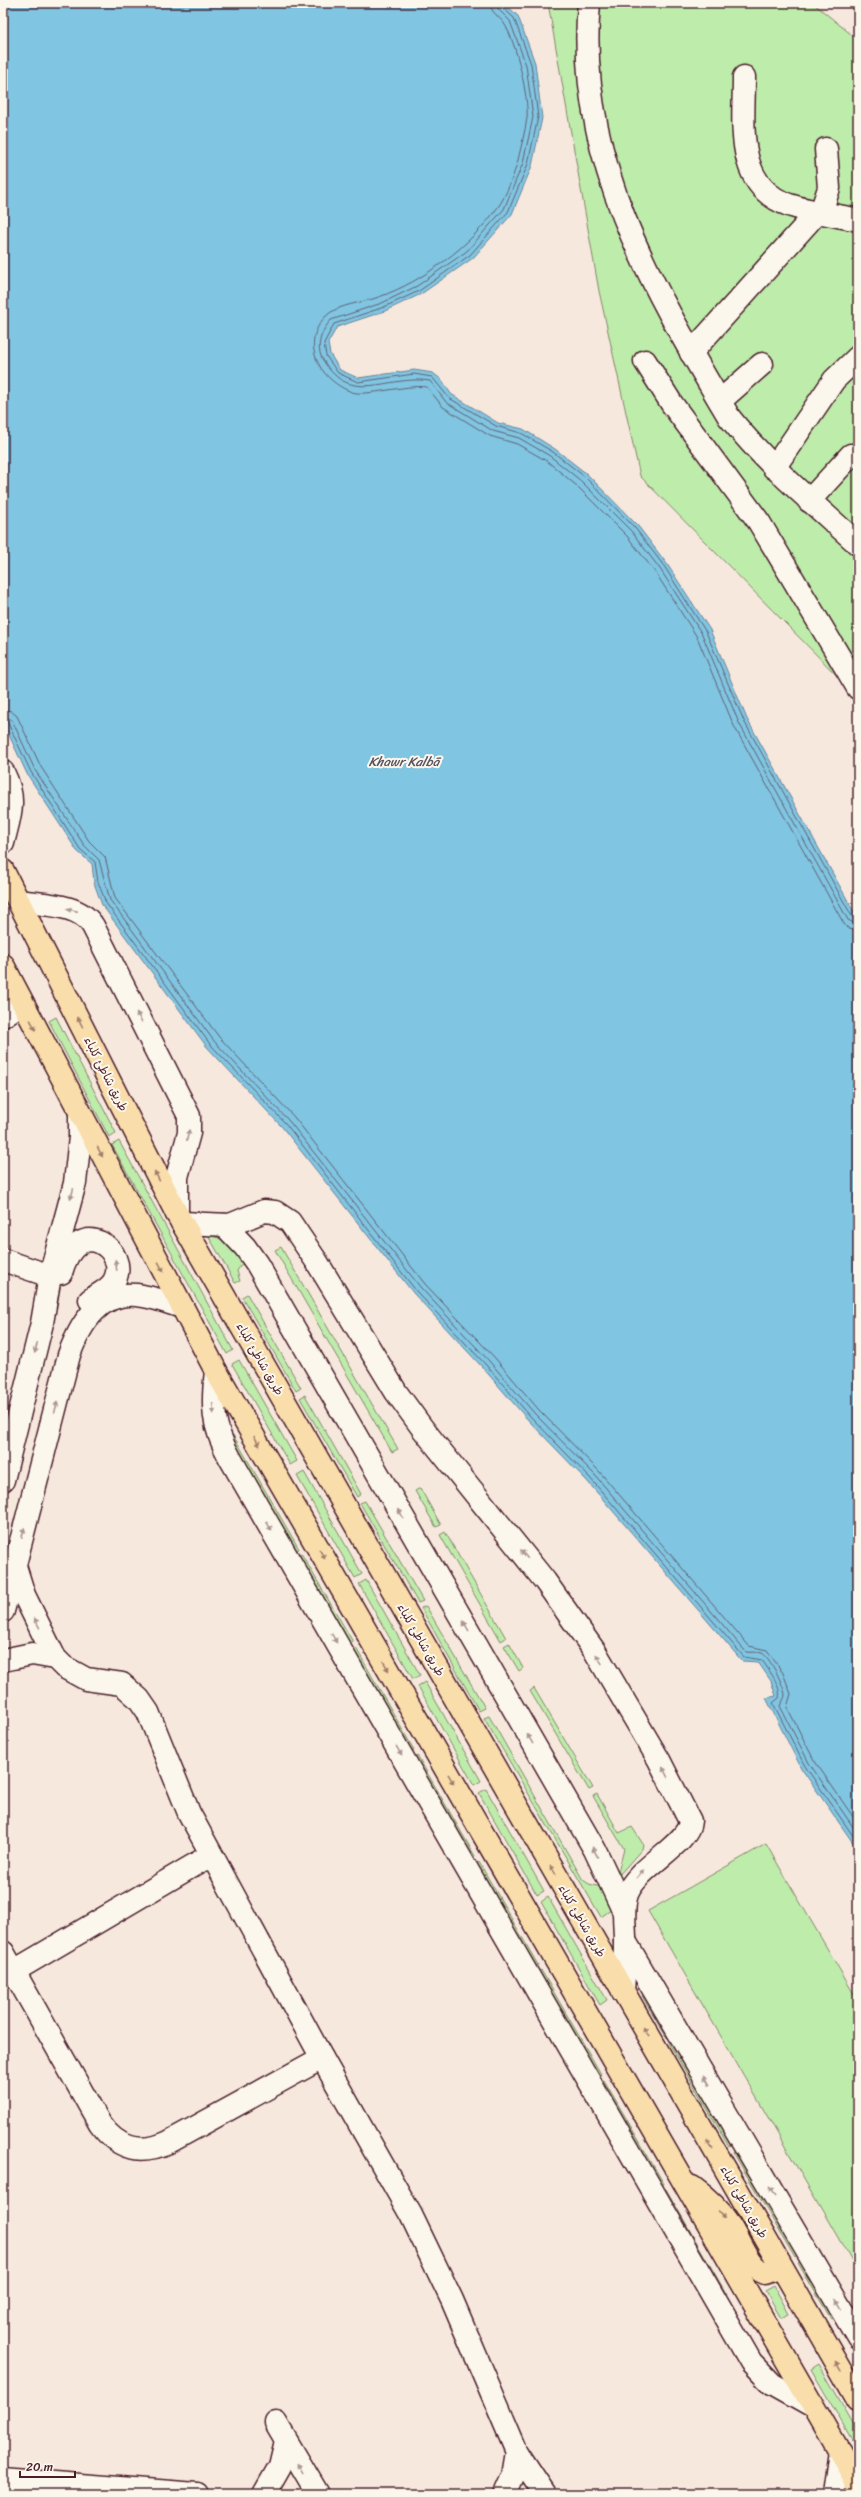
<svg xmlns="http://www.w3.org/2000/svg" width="861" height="2497" font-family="Sriracha,'Playpen Sans Arabic',sans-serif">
	<rect width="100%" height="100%" fill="#f7e8de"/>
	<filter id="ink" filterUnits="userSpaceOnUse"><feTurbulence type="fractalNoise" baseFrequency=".025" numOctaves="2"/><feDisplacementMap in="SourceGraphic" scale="8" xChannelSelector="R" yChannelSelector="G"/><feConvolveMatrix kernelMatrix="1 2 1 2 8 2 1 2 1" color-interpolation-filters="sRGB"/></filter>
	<g filter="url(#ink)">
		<!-- green -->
		<g fill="#beecab" stroke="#84866b">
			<path d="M548,3H813L858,40V697L640,476L599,291Z"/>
			<path d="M56,1017L116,1133L109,1137L49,1021Z"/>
			<path d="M119,1141L233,1350L227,1354L112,1145Z"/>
			<path d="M208,1235L222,1239L247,1261L241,1265L237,1271L240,1281L235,1283Z"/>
			<path d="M281,1247L398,1449L392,1452L275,1250Z"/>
			<path d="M247,1294L301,1388L296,1391L242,1297Z"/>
			<path d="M239,1360L297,1461L290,1465L232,1364Z"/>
			<path d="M305,1395L361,1494L357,1497L300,1398Z"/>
			<path d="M233,1435L299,1549L295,1551L230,1437Z"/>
			<path d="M304,1472L362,1574L355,1578L297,1476Z"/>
			<path d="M420,1488L441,1525L436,1527L415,1491Z"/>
			<path d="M365,1501L423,1601L418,1603L360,1503Z"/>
			<path d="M445,1532L506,1638L501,1641L440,1535Z"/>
			<path d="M301,1553L353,1642L348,1645L297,1555Z"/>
			<path d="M366,1580L420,1675L413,1679L359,1584Z"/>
			<path d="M426,1606L485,1708L479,1711L421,1608Z"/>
			<path d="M509,1643L523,1668L519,1671L504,1646Z"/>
			<path d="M356,1648L414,1750L411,1752L352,1650Z"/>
			<path d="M425,1682L481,1781L474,1785L418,1686Z"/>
			<path d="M534,1688L593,1788L589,1790L530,1691Z"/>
			<path d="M489,1716L583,1880L589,1884L605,1888L615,1907L601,1917L484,1718Z"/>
			<path d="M417,1755L475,1856L471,1858L413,1758Z"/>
			<path d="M486,1789L544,1891L537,1895L479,1793Z"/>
			<path d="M597,1794L619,1833L632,1827L643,1844L642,1849L619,1875L618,1872L624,1849L593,1796Z"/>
			<path d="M766,1844L858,2001V2272L648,1911Z"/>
			<path d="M479,1862L538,1965L534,1967L475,1864Z"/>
			<path d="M548,1897L607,2000L600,2005L541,1902Z"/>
			<path d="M541,1970L601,2074L597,2077L537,1972Z"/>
			<path d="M647,1992L673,2035L667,2038L642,1996Z"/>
			<path d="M675,2039L735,2142L729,2146L669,2043Z"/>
			<path d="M604,2080L664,2184L660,2186L600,2082Z"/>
			<path d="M738,2148L800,2254L795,2258L733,2152Z"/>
			<path d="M666,2189L727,2295L723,2297L662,2191Z"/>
			<path d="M804,2260L837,2316L831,2319L798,2263Z"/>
			<path d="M774,2286L789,2314L781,2318L765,2291Z"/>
			<path d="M819,2364L858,2432V2437L852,2440L811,2369Z"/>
		</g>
		<!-- water -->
		<path fill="#80c5e1" stroke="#6a8398" d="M3,3H504L518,16L535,63L542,118L532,166L512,214L473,258L421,294L385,311L337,327L328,343L330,354L340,370L358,378L414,370L433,373L442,380L451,394L498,423L523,429L555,449L587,474L638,526L667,564L710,630L747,719L858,919V1850L801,1768L766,1698L776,1696L771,1681L758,1662L742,1661L587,1481L528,1420L483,1368L414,1294L282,1127L207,1047L102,905L94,883L92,864L77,851L27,774L3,722Z"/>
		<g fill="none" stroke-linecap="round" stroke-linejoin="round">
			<!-- shore -->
			<g stroke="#606174" stroke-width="1">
				<path d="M490,3C491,14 500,16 505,25C516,42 529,98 527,118C525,132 521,147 518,160C514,174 507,195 498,207C470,246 424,281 379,297C363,303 337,304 325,317C299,345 321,381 352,392C366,397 406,384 427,387L443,407L490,436L517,444L547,461L577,486L627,536L655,572L697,637L734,726L844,924L849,929L858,931"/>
				<path d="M496,3L499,10L510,21L526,65L533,117L523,163L504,209L467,251L417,286L382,303L331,320C321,331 315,347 323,360C351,407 387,374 430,381L446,402L493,431L519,438L550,456L581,481L632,532L660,569L702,634L739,723L848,920L858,925"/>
				<path d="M502,3V7L514,18L531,64L538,117L528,164L508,212L470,255L419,291L384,307L334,324L324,343L326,356L338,373L358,382L414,374L432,377L449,398L496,426L521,433L553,452L585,477L635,528L664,566L706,632L744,721L845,904L853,918L858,920"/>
				<path d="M3,709L11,711L17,716L41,767L89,841L105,857L115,898L219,1037L294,1117L425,1284L495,1358L539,1410L598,1470L749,1646L767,1650L783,1673L791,1694L787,1707L814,1760L858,1824"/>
				<path d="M3,715L12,720L35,770L84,845L99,860L110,900L214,1041L289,1121L421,1288L490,1362L535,1414L594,1474L746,1652C751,1653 757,1651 762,1653C770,1657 784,1686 785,1695C785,1699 781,1702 780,1706L809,1763L858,1834"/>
				<path d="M3,720L7,721L31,772L80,849L95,862L98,882L106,903L210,1044L286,1124L417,1292L486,1365L531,1417L590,1478L744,1657L762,1660C768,1669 782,1686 779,1698L773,1703L805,1766L858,1843"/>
			</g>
			<defs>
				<g id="minor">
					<path d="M589,3C575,159 653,288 729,417C767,465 813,503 858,544"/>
					<path d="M744,77C744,123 734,186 789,205C811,212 836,215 858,220"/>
					<path d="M691,353L823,206L829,188L826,149"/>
					<path d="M645,361L672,404L759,522L858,688"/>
					<path d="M720,401L762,364"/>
					<path d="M774,468L834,380L858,357"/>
					<path d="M809,501L851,455"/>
					<path d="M3,772C17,800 10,814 3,843"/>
					<path d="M19,901C43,905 79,903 93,926L189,1116V1133L177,1177V1214"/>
					<path d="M3,1016L22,1003"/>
					<path d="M182,1223L230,1225L264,1211L275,1212L290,1222L317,1262L396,1392L423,1429L545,1581L596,1653L659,1760L690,1821C689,1844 638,1866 627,1894C622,1909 625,1925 625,1940C625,1957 624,1975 623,1992"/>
					<path d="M224,1225L245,1247L257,1264L595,1850L624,1912"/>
					<path d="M3,1260L50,1276"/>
					<path d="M61,1273C78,1210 131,1252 114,1281C109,1290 98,1294 90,1300"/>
					<path d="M216,1371C212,1406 212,1426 230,1458L751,2362L772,2384L813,2407"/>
					<path d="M3,1480L42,1323L50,1276L75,1183L80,1137V1114"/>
					<path d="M15,1566L24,1595L55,1658L64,1667L86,1679L122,1684L139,1699L148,1712L189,1813L322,2058L411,2215L452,2300L517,2452L545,2494"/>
					<path d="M3,1611L69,1355C81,1322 102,1288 143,1296C156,1298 169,1303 182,1307"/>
					<path d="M3,1660L32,1654L55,1658"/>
					<path d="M625,1941L858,2338"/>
					<path d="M3,1952L100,2124C118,2149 141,2155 169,2142L322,2058"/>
					<path d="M14,1971L211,1855"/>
					<path d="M276,2423L318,2494"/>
					<path d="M3,2479L197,2494"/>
					<path d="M264,2494L280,2466L286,2441"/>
					<path d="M505,2494L513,2476L517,2452"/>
					<path d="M834,2494L840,2452"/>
				</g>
				<g id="highway">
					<path d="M3,871L177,1214L858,2400"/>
					<path d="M3,965L216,1371L858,2484"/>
					<path d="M692,2187C706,2197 719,2209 729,2224C739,2238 747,2267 765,2273L781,2267"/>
				</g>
			</defs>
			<!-- minor casing -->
			<use href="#minor" stroke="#4a1f2b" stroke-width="25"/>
			<!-- highway casing -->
			<use href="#highway" stroke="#4a1f2b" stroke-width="25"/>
			<!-- minor -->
			<use href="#minor" stroke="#fbf7ec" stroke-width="22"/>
			<!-- highway -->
			<use href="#highway" stroke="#f9ddab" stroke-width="22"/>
		</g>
		<!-- one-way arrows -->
		<defs><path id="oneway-solid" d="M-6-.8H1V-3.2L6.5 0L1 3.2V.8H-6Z"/></defs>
		<g fill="#ab9695">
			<use href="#oneway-solid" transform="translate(72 910) rotate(-167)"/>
			<use href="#oneway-solid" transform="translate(139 1017) rotate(-117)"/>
			<use href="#oneway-solid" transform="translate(188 1135) rotate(-77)"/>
			<use href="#oneway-solid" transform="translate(72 1194) rotate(105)"/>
			<use href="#oneway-solid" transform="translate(116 1265) rotate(-98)"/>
			<use href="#oneway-solid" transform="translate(36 1348) rotate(104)"/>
			<use href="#oneway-solid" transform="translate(56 1407) rotate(-76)"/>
			<use href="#oneway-solid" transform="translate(213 1409) rotate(87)"/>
			<use href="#oneway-solid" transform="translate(401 1514) rotate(-120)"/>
			<use href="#oneway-solid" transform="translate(269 1526) rotate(60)"/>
			<use href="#oneway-solid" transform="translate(23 1533) rotate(-76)"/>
			<use href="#oneway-solid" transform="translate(524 1554) rotate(-128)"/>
			<use href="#oneway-solid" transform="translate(37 1623) rotate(-117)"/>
			<use href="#oneway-solid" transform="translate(466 1626) rotate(-120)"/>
			<use href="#oneway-solid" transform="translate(334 1638) rotate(60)"/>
			<use href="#oneway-solid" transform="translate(599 1659) rotate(-122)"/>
			<use href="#oneway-solid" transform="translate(530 1739) rotate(-120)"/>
			<use href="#oneway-solid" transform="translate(399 1751) rotate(60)"/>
			<use href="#oneway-solid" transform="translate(665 1772) rotate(-117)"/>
			<use href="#oneway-solid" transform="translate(595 1852) rotate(-119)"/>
			<use href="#oneway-solid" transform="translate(640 1874) rotate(-48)"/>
			<use href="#oneway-solid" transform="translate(707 2080) rotate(-120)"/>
			<use href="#oneway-solid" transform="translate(772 2192) rotate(-120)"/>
			<use href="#oneway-solid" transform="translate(838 2304) rotate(-120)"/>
			<use href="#oneway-solid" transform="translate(301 2468) rotate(-122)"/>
		</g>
		<g fill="#a27e6b">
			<use href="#oneway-solid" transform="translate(80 1022) rotate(-117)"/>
			<use href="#oneway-solid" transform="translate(33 1025) rotate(62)"/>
			<use href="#oneway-solid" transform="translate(100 1152) rotate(62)"/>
			<use href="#oneway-solid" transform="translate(157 1176) rotate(-117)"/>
			<use href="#oneway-solid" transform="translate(161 1267) rotate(62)"/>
			<use href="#oneway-solid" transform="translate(257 1441) rotate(60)"/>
			<use href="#oneway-solid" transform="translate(322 1554) rotate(60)"/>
			<use href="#oneway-solid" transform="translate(386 1666) rotate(60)"/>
			<use href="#oneway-solid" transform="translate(451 1779) rotate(60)"/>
			<use href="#oneway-solid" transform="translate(553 1870) rotate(-120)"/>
			<use href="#oneway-solid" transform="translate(646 2032) rotate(-120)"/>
			<use href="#oneway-solid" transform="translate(710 2144) rotate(-120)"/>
			<use href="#oneway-solid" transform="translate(722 2215) rotate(50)"/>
			<use href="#oneway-solid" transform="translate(838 2366) rotate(-120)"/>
		</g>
	</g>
	<g text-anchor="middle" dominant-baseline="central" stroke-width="4" stroke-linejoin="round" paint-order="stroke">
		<!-- street labels -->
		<g font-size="12" fill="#4a1f2b" stroke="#fbf7ec">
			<text transform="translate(106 1074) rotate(63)">طريق شاطئ كلباء</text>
			<text transform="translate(260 1359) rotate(60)">طريق شاطئ كلباء</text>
			<text transform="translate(421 1640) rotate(60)">طريق شاطئ كلباء</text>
			<text transform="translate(582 1921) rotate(60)">طريق شاطئ كلباء</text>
			<text transform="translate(744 2202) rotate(60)">طريق شاطئ كلباء</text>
		</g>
		<!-- water labels -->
		<g font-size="13" font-style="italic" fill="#5a5162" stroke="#fbf7ec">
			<text x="404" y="761">Khawr Kalbā</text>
		</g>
	</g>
	<!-- margin -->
	<rect width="861" height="2497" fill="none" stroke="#fbf7ec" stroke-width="16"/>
	<rect x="8" y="8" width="845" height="2481" fill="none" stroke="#4a1f2b" stroke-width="1.5" filter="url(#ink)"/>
	<!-- scale -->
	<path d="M20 2471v6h55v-6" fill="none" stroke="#4a1f2b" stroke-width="2"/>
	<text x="26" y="2471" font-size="12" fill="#4a1f2b" stroke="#fbf7ec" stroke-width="3" paint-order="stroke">20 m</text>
</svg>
